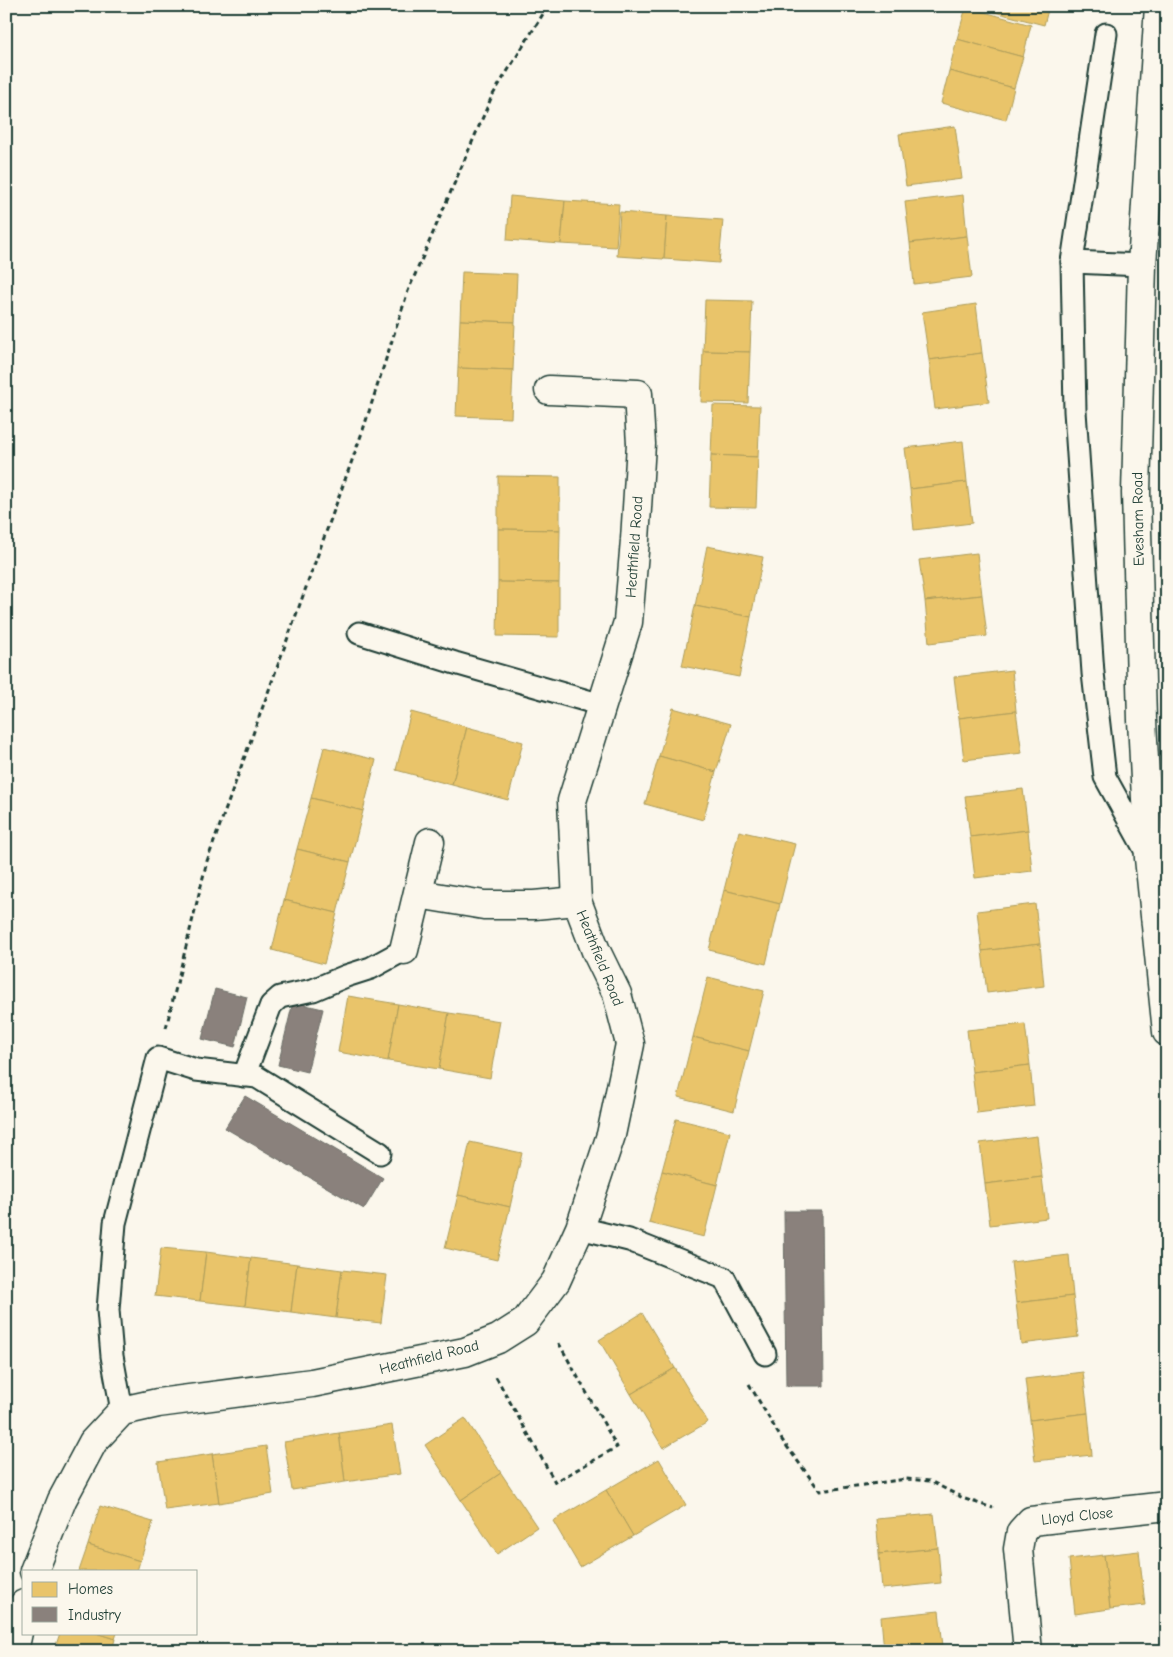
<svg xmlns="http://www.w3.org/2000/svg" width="1173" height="1657" font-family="'Comic Neue',sans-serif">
	<rect width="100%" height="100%" fill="#fbf7ec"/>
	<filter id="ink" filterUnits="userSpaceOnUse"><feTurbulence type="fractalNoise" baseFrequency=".02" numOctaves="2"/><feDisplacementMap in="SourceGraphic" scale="10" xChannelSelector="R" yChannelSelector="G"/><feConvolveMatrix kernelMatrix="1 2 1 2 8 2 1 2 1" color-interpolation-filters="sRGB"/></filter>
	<g filter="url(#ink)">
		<!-- homes -->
		<g fill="#e9c46a" stroke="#ac9c5a">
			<path d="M979,6H1049L1044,25L979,8Z"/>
			<path d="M966,7L1031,25L1023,57L957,39Z"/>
			<path d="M957,39L1023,57L1014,88L949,71Z"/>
			<path d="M949,71L1014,88L1006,120L941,103Z"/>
			<path d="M955,126L962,179L906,186L899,134Z"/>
			<path d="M963,195L967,236L910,243L905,202Z"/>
			<path d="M510,196L565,201L561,244L507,240Z"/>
			<path d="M565,201L619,204L616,247L561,244Z"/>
			<path d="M620,212L667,216L664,259L617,256Z"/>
			<path d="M667,216L723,220L719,263L664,259Z"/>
			<path d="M967,236L972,277L914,284L910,243Z"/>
			<path d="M462,272L517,274L515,322L460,320Z"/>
			<path d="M705,300L752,301L750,352L703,351Z"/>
			<path d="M976,304L982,353L929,360L922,312Z"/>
			<path d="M460,320L515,322L513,370L458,368Z"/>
			<path d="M703,351L750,352L748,403L701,402Z"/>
			<path d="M982,353L989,402L935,409L929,360Z"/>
			<path d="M458,368L513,370L511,418L456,416Z"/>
			<path d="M713,405L760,406L758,457L711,455Z"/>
			<path d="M963,441L967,482L910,489L905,448Z"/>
			<path d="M711,455L758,457L756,508L709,507Z"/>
			<path d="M498,476L560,477V530L498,529Z"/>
			<path d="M967,482L972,523L914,530L910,489Z"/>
			<path d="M498,529L560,530L559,583L498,582Z"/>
			<path d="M707,546L763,557L751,617L695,606Z"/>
			<path d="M977,553L982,595L925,601L919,560Z"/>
			<path d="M498,582L559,583V637L497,636Z"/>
			<path d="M982,595L987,636L929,643L925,601Z"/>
			<path d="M695,606L751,617L739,677L682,666Z"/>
			<path d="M1012,670L1016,711L959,718L954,677Z"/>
			<path d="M673,708L731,724L716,772L659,756Z"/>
			<path d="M1016,711L1022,753L964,760L959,718Z"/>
			<path d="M411,712L467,727L452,785L396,770Z"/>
			<path d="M467,727L523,742L508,800L452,785Z"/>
			<path d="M324,747L376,760L363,811L311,798Z"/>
			<path d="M659,756L716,772L703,820L645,804Z"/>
			<path d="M1023,789L1028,830L970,837L965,796Z"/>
			<path d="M311,798L363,811L350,862L297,849Z"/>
			<path d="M1028,830L1032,871L975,878L970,837Z"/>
			<path d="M739,831L795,844L780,904L724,890Z"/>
			<path d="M297,849L350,862L337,913L284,900Z"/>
			<path d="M724,890L780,904L766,964L709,950Z"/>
			<path d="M284,900L337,913L324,964L272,950Z"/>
			<path d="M1035,904L1040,944L982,951L977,911Z"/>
			<path d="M1040,944L1044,986L987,993L982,951Z"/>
			<path d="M708,977L764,991L749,1051L693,1037Z"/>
			<path d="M348,996L398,1004L388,1061L338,1052Z"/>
			<path d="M398,1004L449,1013L439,1069L388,1061Z"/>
			<path d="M449,1013L500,1021L490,1078L439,1069Z"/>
			<path d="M1025,1024L1030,1065L972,1072L967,1030Z"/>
			<path d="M693,1037L749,1051L734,1111L678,1097Z"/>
			<path d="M1030,1065L1034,1106L977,1113L972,1072Z"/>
			<path d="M676,1119L730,1132L717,1185L662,1171Z"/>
			<path d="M1037,1136L1042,1177L985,1184L980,1143Z"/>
			<path d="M470,1142L522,1153L510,1207L458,1195Z"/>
			<path d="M662,1171L717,1185L704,1237L649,1223Z"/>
			<path d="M1042,1177L1047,1218L990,1225L985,1184Z"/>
			<path d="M458,1195L510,1207L497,1260L445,1248Z"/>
			<path d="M161,1248L206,1252L200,1301L155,1296Z"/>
			<path d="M206,1252L251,1258L245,1306L200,1301Z"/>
			<path d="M1069,1255L1073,1296L1016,1303L1011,1262Z"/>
			<path d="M251,1258L297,1264L291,1312L245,1306Z"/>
			<path d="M297,1264L342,1270L336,1318L291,1312Z"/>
			<path d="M342,1270L387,1275L381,1323L336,1318Z"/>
			<path d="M1073,1296L1078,1337L1021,1344L1016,1303Z"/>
			<path d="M642,1313L675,1368L631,1394L599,1340Z"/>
			<path d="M675,1368L708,1422L663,1448L631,1394Z"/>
			<path d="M1083,1372L1088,1413L1030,1420L1025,1379Z"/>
			<path d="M1088,1413L1092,1455L1035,1461L1030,1420Z"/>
			<path d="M465,1418L501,1473L461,1500L425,1445Z"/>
			<path d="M392,1425L400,1474L345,1482L339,1433Z"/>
			<path d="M339,1433L345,1482L292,1490L284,1442Z"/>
			<path d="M266,1446L273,1494L219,1503L212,1454Z"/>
			<path d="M212,1454L219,1503L165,1510L158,1462Z"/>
			<path d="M659,1459L686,1505L633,1536L606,1490Z"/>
			<path d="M501,1473L537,1527L497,1554L461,1500Z"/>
			<path d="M606,1490L633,1536L580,1567L553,1521Z"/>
			<path d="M100,1506L153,1522L140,1561L88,1545Z"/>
			<path d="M934,1514L938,1548L879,1554L876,1519Z"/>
			<path d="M88,1545L140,1561L137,1571H79Z"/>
			<path d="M938,1548L941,1583L882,1589L879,1554Z"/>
			<path d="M1139,1551L1145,1605L1110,1609L1104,1555Z"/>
			<path d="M1104,1555L1110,1609L1075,1614L1069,1559Z"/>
			<path d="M939,1611L943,1646L884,1651L881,1617Z"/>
			<path d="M60,1633H96L115,1639L112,1651H54Z"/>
			<path d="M96,1633H117L115,1639Z"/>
			<path d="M943,1646V1651H891Z"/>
		</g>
		<!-- industry -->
		<g fill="#8a817c" stroke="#6a6d66">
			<path d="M215,989L247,997L235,1047L202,1039Z"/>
			<path d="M293,1002L323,1009L307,1072L278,1065Z"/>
			<path d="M245,1096L383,1178L364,1209L225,1128Z"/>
			<path d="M784,1211H822L824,1386H786Z"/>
		</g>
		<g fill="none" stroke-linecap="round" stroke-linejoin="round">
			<defs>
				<g id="lane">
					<path d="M1106,34L1072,262L1075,411L1093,673L1105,777L1148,855"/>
					<path d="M1072,262L1142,265"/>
					<path d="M359,633L455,663L602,705"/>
					<path d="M244,1076L271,1005L280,997L313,990L346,976L371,968L404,950"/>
					<path d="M580,1228L629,1240L724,1278L765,1354"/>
					<path d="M122,1411L112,1356L108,1310L115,1223L158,1058L196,1070L257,1077L380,1153"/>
				</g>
				<g id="street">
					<path d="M418,894L484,905H534L577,901"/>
					<path d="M404,950L430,842"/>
					<path d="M34,1571L62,1500L93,1442L122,1411L158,1403L312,1383L465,1352L498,1339L525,1322L556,1281L580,1228L611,1135L630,1044L617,994L596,951L577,901L572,801L628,622L635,540L641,444L638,394L549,390"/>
					<path d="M14,1651L24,1604"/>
					<path d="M1028,1651L1018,1549L1021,1532L1031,1521L1167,1506"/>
				</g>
				<path id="secondary" d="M1159,6L1142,265L1136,493L1142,720L1149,858L1167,1032"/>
			</defs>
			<!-- lane casing -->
			<use href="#lane" stroke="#1f3d34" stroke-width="25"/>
			<!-- street casing -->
			<use href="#street" stroke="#1f3d34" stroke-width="31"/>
			<!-- secondary casing -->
			<use href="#secondary" stroke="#1f3d34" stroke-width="31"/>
			<!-- path -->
			<g stroke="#1f3d34" stroke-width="3" stroke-dasharray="5 4" stroke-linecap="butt">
				<path d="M166,1028L207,861L363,430L408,291L492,96L548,6"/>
				<path d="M496,1377L555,1482L617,1447L557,1340"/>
				<path d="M749,1384L782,1440L820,1491L906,1479L930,1481L965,1499L993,1508"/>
			</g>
			<!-- lane -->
			<use href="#lane" stroke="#fbf7ec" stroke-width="21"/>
			<!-- street -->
			<use href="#street" stroke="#fbf7ec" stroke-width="28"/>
			<!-- secondary -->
			<use href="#secondary" stroke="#fbf7ec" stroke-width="28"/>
		</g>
	</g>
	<g text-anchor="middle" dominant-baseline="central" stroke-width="5" stroke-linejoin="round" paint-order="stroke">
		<!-- street labels -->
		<g font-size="15" fill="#1f3d34" stroke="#fbf7ec">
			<text transform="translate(1138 519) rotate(-91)">Evesham Road</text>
			<text transform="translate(634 547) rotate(-86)">Heathfield Road</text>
			<text transform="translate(600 958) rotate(68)">Heathfield Road</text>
			<text transform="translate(429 1357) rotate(-14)">Heathfield Road</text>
			<text transform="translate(1077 1516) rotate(-6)">Lloyd Close</text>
		</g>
	</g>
	<!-- margin -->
	<rect width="1173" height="1657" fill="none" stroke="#fbf7ec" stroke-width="25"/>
	<rect x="12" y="12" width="1148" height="1632" fill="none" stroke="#1f3d34" stroke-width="2" filter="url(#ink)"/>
	<!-- legend -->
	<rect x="22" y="1570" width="175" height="65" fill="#fbf7ec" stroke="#a3ada2"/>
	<rect x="32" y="1582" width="25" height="15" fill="#e9c46a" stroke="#a3ada2"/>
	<text x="68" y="1594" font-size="15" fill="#1f3d34">Homes</text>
	<rect x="32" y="1607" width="25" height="15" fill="#8a817c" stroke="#a3ada2"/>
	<text x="68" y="1620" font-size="15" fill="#1f3d34">Industry</text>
</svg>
